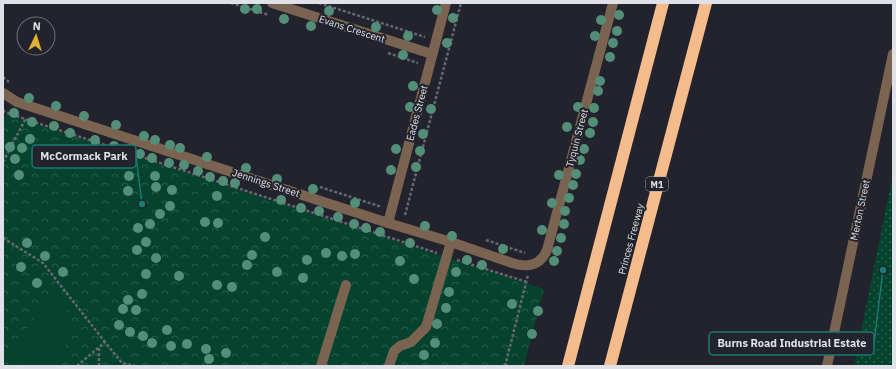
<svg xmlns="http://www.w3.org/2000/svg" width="896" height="369" font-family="'IBM Plex Sans',sans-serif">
	<defs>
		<pattern id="grass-dots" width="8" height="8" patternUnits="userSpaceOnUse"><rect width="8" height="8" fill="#05432e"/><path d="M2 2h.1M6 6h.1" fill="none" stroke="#295e4c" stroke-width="1.8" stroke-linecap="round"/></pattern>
		<pattern id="park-crowns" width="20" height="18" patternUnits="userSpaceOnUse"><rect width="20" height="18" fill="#05432e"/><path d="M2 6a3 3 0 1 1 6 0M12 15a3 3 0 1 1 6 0" fill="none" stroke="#295e4c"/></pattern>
	</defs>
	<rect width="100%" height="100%" fill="#22232c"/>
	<!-- grass -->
	<path fill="url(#grass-dots)" d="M893,174V366H854Z"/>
	<!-- park -->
	<path fill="url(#park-crowns)" d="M6,114L544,289L524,366H3V118Z"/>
	<!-- pitch -->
	<path fill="#05432e" d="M55,286L74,307L65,311L60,318L76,330L51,366H25L9,355Z"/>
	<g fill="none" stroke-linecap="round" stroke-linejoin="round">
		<!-- path -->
		<g stroke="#66676f" stroke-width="2.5" stroke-dasharray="3 2" stroke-linecap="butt">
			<path d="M231,3L269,15"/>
			<path d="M319,3L425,37"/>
			<path d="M388,53L418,63"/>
			<path d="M3,77L9,82"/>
			<path d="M3,110L5,112L25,119L437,253"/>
			<path d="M3,162L26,118"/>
			<path d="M320,187L382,207"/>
			<path d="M405,215L461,3"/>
			<path d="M3,238L43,263L105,342"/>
			<path d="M486,240L525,253"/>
			<path d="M457,260L527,282"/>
			<path d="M77,366L105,342L122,363L135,366"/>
			<path d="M99,366V347"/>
			<path d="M505,366L528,275"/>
		</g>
		<!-- minor -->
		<g stroke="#7a6451" stroke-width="10">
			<path d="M272,3L432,54"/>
			<path d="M3,93L17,102L388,223L451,242L512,263C528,268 540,266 547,250L613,3"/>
			<path d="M388,223L446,3"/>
			<path d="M321,366L346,285"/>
			<path d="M389,366L394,351L400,346L411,342L426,327L451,242"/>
			<path d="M827,366L893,54"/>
		</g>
		<!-- highway -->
		<g stroke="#f4bc8d" stroke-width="12">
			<path d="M568,366L663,3"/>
			<path d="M610,366L706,3"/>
		</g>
	</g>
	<!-- trees -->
	<g fill="#538e78">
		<circle cx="245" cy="9" r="5"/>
		<circle cx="257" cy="9" r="5"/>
		<circle cx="437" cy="10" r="5"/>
		<circle cx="329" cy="11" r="5"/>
		<circle cx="619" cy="15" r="5"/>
		<circle cx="453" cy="18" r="5"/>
		<circle cx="284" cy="19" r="5"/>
		<circle cx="601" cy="20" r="5"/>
		<circle cx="311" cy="26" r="5"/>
		<circle cx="376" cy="27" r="5"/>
		<circle cx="617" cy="31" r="5"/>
		<circle cx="408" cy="36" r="5"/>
		<circle cx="595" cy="36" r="5"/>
		<circle cx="447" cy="43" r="5"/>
		<circle cx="613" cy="43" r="5"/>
		<circle cx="403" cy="55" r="5"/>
		<circle cx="610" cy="57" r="5"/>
		<circle cx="600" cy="81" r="5"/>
		<circle cx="413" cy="86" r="5"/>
		<circle cx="598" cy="91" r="5"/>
		<circle cx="29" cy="98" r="5"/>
		<circle cx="56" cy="106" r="5"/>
		<circle cx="410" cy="107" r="5"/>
		<circle cx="578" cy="107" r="5"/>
		<circle cx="594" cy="108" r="5"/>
		<circle cx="431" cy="109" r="5"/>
		<circle cx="14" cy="113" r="5"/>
		<circle cx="84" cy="116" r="5"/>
		<circle cx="32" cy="122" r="5"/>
		<circle cx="593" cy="122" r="5"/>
		<circle cx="116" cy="125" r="5"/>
		<circle cx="54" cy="126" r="5"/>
		<circle cx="567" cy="127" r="5"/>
		<circle cx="70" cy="133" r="5"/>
		<circle cx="590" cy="133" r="5"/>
		<circle cx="423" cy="134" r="5"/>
		<circle cx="144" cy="136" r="5"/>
		<circle cx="30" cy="139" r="5"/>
		<circle cx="95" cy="140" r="5"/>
		<circle cx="155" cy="140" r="5"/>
		<circle cx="170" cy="145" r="5"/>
		<circle cx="114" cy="146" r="5"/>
		<circle cx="10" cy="147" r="5"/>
		<circle cx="22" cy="148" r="5"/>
		<circle cx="180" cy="148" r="5"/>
		<circle cx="129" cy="149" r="5"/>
		<circle cx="396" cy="149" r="5"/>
		<circle cx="584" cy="149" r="5"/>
		<circle cx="420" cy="151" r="5"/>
		<circle cx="140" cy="154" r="5"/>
		<circle cx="207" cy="157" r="5"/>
		<circle cx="152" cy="158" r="5"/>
		<circle cx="15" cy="159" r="5"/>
		<circle cx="580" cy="160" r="5"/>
		<circle cx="169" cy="163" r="5"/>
		<circle cx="184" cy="165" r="5"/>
		<circle cx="416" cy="167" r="5"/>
		<circle cx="246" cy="168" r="5"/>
		<circle cx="391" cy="170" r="5"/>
		<circle cx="198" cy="171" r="5"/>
		<circle cx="576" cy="174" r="5"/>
		<circle cx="19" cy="175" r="5"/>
		<circle cx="559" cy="175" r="5"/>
		<circle cx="129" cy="176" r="5"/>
		<circle cx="155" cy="176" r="5"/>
		<circle cx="210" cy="177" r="5"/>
		<circle cx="277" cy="179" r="5"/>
		<circle cx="223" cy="181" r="5"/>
		<circle cx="235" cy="183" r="5"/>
		<circle cx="573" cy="185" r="5"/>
		<circle cx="156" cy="187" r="5"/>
		<circle cx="313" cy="189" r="5"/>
		<circle cx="172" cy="190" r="5"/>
		<circle cx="128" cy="191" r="5"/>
		<circle cx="217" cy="196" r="5"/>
		<circle cx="569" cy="198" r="5"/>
		<circle cx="281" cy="200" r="5"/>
		<circle cx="355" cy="203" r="5"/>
		<circle cx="552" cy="203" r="5"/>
		<circle cx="170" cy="206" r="5"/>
		<circle cx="301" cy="208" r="5"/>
		<circle cx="319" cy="211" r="5"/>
		<circle cx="565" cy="211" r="5"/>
		<circle cx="160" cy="214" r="5"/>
		<circle cx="338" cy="217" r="5"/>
		<circle cx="205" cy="222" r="5"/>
		<circle cx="218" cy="223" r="5"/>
		<circle cx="150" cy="224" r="5"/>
		<circle cx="354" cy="224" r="5"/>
		<circle cx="564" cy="224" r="5"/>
		<circle cx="425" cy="226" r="5"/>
		<circle cx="138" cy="228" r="5"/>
		<circle cx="366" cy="228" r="5"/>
		<circle cx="542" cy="230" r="5"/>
		<circle cx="380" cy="232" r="5"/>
		<circle cx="452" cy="236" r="5"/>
		<circle cx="265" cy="237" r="5"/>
		<circle cx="561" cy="238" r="5"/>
		<circle cx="146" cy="242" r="5"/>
		<circle cx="27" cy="243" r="5"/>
		<circle cx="410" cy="243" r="5"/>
		<circle cx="503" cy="249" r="5"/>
		<circle cx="137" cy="250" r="5"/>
		<circle cx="557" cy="251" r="5"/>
		<circle cx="326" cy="253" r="5"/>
		<circle cx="355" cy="254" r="5"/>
		<circle cx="252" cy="255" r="5"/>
		<circle cx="45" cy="256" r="5"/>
		<circle cx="342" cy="256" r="5"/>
		<circle cx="156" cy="258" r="5"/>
		<circle cx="307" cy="260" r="5"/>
		<circle cx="467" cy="260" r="5"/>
		<circle cx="400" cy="261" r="5"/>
		<circle cx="554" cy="261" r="5"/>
		<circle cx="247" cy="265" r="5"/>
		<circle cx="482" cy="265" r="5"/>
		<circle cx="21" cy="267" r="5"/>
		<circle cx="63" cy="272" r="5"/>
		<circle cx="277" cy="272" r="5"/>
		<circle cx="456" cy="272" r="5"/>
		<circle cx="146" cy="274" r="5"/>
		<circle cx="179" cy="276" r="5"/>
		<circle cx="303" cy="278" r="5"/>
		<circle cx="414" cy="279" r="5"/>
		<circle cx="37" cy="283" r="5"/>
		<circle cx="217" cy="285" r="5"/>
		<circle cx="232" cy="287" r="5"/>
		<circle cx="449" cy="292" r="5"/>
		<circle cx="142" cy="294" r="5"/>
		<circle cx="128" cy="300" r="5"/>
		<circle cx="512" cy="304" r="5"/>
		<circle cx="446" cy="308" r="5"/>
		<circle cx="123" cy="309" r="5"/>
		<circle cx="136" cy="310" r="5"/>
		<circle cx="538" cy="311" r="5"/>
		<circle cx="437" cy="324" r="5"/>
		<circle cx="119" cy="325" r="5"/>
		<circle cx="167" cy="330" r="5"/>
		<circle cx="130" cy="332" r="5"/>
		<circle cx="532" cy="334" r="5"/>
		<circle cx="143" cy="336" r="5"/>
		<circle cx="152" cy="343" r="5"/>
		<circle cx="435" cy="343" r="5"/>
		<circle cx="187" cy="344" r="5"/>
		<circle cx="171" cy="346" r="5"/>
		<circle cx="206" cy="349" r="5"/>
		<circle cx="226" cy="353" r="5"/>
		<circle cx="424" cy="355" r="5"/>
		<circle cx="209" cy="359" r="5"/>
	</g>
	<g text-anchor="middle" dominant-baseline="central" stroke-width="4" stroke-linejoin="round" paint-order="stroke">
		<!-- shield labels -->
		<rect fill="#22232c" stroke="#a7a7af" stroke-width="1" x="646" y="177" width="22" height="14" rx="3"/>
		<g font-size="9" font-weight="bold" fill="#e0e0e7">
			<text x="657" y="184">M1</text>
		</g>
		<!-- street labels -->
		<g font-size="10" fill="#e0e0e7" stroke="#22232c">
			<text transform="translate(352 29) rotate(18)">Evans Crescent</text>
			<text transform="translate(417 113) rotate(-75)">Eades Street</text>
			<text transform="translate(577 138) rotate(-75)">Tyquin Street</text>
			<text transform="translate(266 183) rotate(18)">Jennings Street</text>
			<text transform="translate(860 210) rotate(-78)">Merton Street</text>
			<text transform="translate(631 239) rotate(-75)">Princes Freeway</text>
		</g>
	</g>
	<!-- callouts -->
	<path fill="none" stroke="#197b74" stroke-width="1.5" d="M142 204L136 156M883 270L874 343"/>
	<g fill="#197b74" stroke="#22232c" stroke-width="1.5">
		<circle cx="142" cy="204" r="4"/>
		<circle cx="883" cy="270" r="4"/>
	</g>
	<g fill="#22232c" stroke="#197b74" stroke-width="1.5">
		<rect x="32" y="145" width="104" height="23" rx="4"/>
		<rect x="709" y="332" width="165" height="23" rx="4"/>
	</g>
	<g font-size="11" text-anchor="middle" font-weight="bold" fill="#e0e0e7">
		<text x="84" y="160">McCormack Park</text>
		<text x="792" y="347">Burns Road Industrial Estate</text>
	</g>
	<!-- border -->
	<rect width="896" height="369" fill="none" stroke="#e0e0e7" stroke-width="8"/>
	<!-- north arrow -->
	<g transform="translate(36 36) rotate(4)"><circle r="19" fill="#22232c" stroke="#6e6f77"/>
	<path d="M0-3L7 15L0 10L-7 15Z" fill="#dfb034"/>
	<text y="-6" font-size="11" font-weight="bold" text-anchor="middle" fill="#e0e0e7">N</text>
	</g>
</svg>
